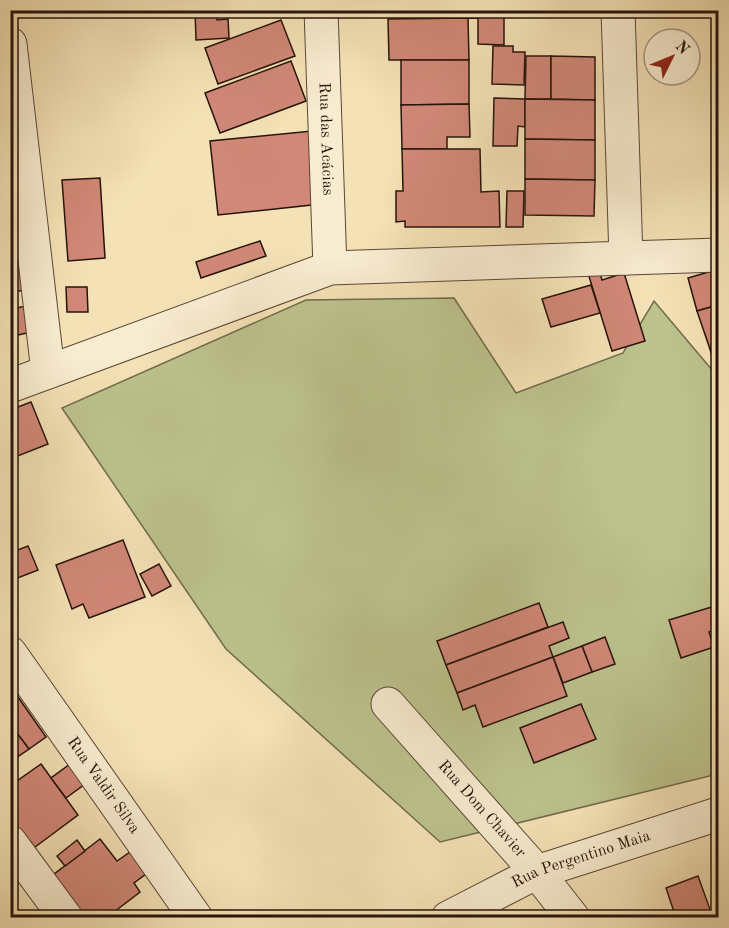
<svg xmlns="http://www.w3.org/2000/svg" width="729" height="928" font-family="'Old Standard TT',serif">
	<rect width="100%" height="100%" fill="#f4e2b6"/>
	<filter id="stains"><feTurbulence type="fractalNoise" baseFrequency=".00333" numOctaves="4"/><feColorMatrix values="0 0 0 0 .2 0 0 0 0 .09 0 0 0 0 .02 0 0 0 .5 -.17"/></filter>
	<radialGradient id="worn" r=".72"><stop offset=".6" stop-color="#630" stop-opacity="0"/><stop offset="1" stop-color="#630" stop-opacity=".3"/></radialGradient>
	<!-- green -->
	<path fill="#bcc38d" stroke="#726b4c" stroke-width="1.5" d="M454,298L516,393L623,353L654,301L718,377V774L440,842L226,649L62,408L306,300Z"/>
	<!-- building -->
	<g fill="#d18878" stroke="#27130b" stroke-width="1.5">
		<path d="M195,10H216L217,20L228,19L229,38L196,40Z"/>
		<path d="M395,10H504V45L478,44V18L395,19Z"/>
		<path d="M468,18L469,60H389L388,19Z"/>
		<path d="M281,20L295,56L218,84L205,48Z"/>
		<path d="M493,46H513V52H525L524,85L492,84Z"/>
		<path d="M526,56H551V99H525Z"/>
		<path d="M551,56L595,57V100L551,99Z"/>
		<path d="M401,60H469V104L401,105Z"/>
		<path d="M291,61L306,101L220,133L205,93Z"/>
		<path d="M494,98L525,99V127L518,126L517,146H493Z"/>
		<path d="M525,99L595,100V140L525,139Z"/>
		<path d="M469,104L470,137H447V149H402L401,105Z"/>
		<path d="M312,131L321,204L218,215L210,141Z"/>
		<path d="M525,139L595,140V180L525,179Z"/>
		<path d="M402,149H480L481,192L499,191L500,227H405V221L396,222V191H403Z"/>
		<path d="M100,178L105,258L68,261L62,180Z"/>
		<path d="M525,179L595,180L594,216L525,215Z"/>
		<path d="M507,191H524L523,227H506Z"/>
		<path d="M10,225H22L28,290L10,292Z"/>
		<path d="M260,241L266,256L201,278L196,262Z"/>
		<path d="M598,266L602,280L624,273L645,341L612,351L587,270Z"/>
		<path d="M712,271L718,291V305L697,311L688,278Z"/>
		<path d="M591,285L600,313L551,327L542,299Z"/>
		<path d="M66,287H87L88,312H67Z"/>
		<path d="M718,305V347L710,349L697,311Z"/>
		<path d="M26,306L32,332L13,336L10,309Z"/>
		<path d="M718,347V379L710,349Z"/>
		<path d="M31,402L48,444L10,459V410Z"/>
		<path d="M123,540L145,597L89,618L83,604L72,609L56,565Z"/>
		<path d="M28,546L38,570L10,581V553Z"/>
		<path d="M159,564L171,586L152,596L140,574Z"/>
		<path d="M539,603L548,627L446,665L437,641Z"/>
		<path d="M718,605V629L709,632L714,647L681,658L669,620Z"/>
		<path d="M563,622L569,638L549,646L553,657L457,693L446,665Z"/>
		<path d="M605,637L615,664L592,672L582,646Z"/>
		<path d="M582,646L592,672L563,683L553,657Z"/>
		<path d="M553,657L567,696L483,727L475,705L463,710L457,693Z"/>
		<path d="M18,697L46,737L29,749L10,724V702Z"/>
		<path d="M581,704L596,739L534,763L520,728Z"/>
		<path d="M10,724L29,749L10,762Z"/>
		<path d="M41,764L78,815L27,853L10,830V786Z"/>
		<path d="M70,764L85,784L66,798L51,778Z"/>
		<path d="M100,839L117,861L130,852L146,874L134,883L140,892L106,918H79L49,878Z"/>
		<path d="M77,840L85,851L65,866L57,856Z"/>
		<path d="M698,876L712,915L676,918L666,888Z"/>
	</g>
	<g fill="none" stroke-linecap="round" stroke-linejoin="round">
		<defs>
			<g id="minor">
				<path id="s1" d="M321,10L330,268"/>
				<path d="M618,10L626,258"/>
				<path d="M10,44L48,372"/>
				<path d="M10,386L330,268L718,255"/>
				<path id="s2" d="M10,653L196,918"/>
				<path id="s3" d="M388,704L537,872L573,918"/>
				<path d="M10,842L66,918"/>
				<path id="s4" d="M448,918L537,872L718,814"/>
			</g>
		</defs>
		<!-- minor casing -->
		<use href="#minor" stroke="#5a4736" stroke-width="35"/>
		<!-- minor -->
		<use href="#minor" stroke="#f8ecd0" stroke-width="33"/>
	</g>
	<g text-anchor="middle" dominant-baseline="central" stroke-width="6" stroke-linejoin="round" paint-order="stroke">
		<!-- street labels -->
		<g font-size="16" fill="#27130b" stroke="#f8ecd0">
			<text stroke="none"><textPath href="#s1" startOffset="129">Rua das Acácias</textPath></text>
			<text stroke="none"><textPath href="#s2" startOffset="162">Rua Valdir Silva</textPath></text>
			<text stroke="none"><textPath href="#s3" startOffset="141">Rua Dom Chavier</textPath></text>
			<text stroke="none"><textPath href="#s4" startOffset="146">Rua Pergentino Maia</textPath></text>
		</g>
	</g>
	<!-- margin -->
	<rect width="729" height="928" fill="none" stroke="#f4e2b6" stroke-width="36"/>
	<rect x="12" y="12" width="705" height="904" fill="none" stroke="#27130b" stroke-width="3"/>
	<rect x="18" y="18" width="693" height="892" fill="none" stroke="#27130b" stroke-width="1.5"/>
	<!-- north arrow -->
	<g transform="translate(672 57) rotate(47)"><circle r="28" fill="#f8ecd0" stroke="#a49581" stroke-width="1.5"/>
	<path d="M0-4.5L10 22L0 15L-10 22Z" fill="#8f2418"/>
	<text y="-9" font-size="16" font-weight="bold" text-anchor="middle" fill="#27130b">N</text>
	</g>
	<rect width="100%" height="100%" filter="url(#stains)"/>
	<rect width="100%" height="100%" fill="url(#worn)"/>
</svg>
